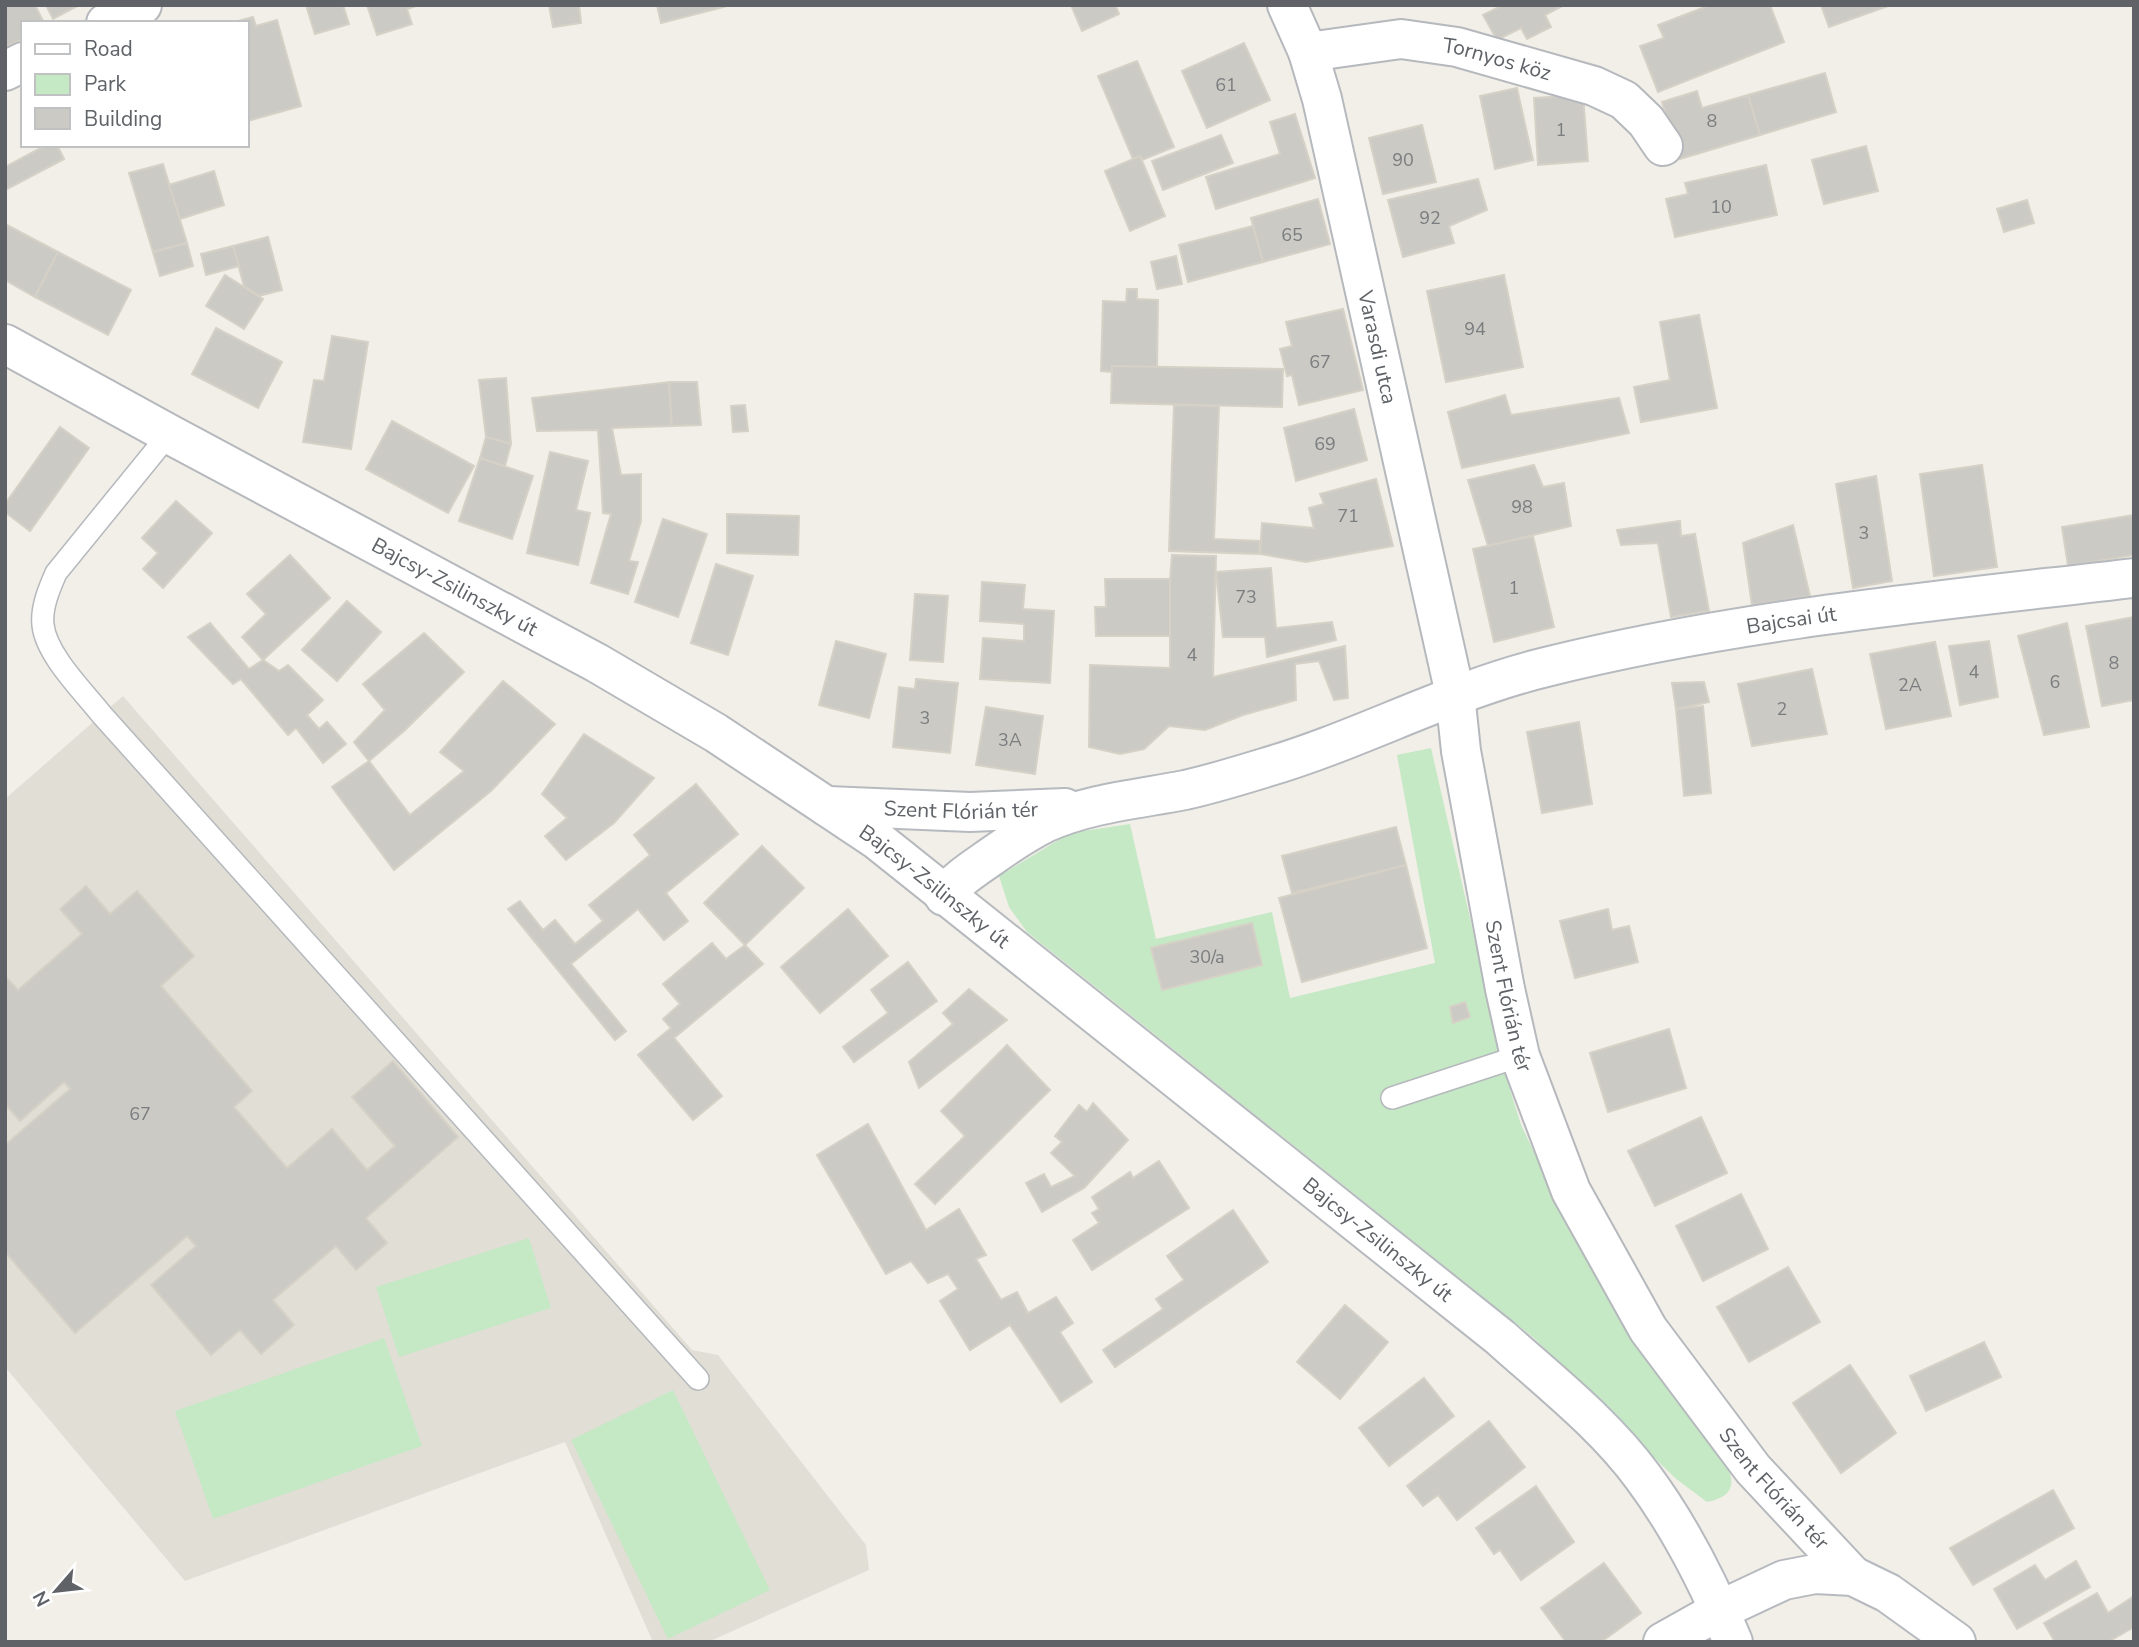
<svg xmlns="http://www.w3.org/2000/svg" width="2139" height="1647" font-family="'Nunito Sans',sans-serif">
	<rect width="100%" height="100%" fill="#f1efe8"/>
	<!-- education -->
	<path fill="#e1ded6" d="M123,696L692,1350L718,1355L866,1545L869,1570L708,1642H653L565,1442L185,1581L5,1367V799Z"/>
	<!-- green -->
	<g fill="#c5e8c5">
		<path d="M1431,748L1507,1080L1521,1125L1563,1213L1721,1453C1733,1476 1741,1495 1707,1502L1675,1478L1534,1338L1027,932L1009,907L999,876L1070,833L1130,824L1156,939L1272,912L1290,998L1435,963L1397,755Z"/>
		<path d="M529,1238L551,1308L399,1357L376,1287Z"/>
		<path d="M384,1338L422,1446L213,1519L175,1411Z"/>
		<path d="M673,1390L770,1590L668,1639L571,1440Z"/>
	</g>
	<!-- building -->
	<g fill="#cccac5" stroke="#d6d1c6" stroke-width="2">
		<path d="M5,5H35L44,23H23V39L5,47Z"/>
		<path d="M46,5H79L53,19Z"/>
		<path d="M306,5H343L349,24L315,34Z"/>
		<path d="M367,5H419L407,9L412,24L377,35Z"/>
		<path d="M549,5H579L581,23L553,27Z"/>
		<path d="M657,5H731L661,23Z"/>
		<path d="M1071,5H1115L1119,14L1082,31Z"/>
		<path d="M1503,5H1564L1545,15L1551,27L1527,39L1521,28L1497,40L1483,15Z"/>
		<path d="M1710,5H1770L1784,42L1658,92L1640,46L1664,38L1658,25Z"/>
		<path d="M1821,5H1891L1829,27Z"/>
		<path d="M253,17L256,26L277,20L301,106L248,121L247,23H231Z"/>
		<path d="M1244,43L1270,100L1207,128L1182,71Z"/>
		<path d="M1137,61L1174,147L1142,160L1140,156L1133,159L1098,76Z"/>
		<path d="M1825,73L1836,112L1760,135L1748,95Z"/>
		<path d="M1517,88L1533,160L1495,169L1480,96Z"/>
		<path d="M1697,91L1702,108L1748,95L1760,135L1680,159L1662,102Z"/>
		<path d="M1583,95L1588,161L1538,165L1534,98Z"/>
		<path d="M1295,114L1315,178L1216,209L1206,177L1280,154L1270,122Z"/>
		<path d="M1422,125L1436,182L1383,194L1369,138Z"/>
		<path d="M1221,135L1233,163L1163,190L1152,161Z"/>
		<path d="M46,145H57L64,159L5,190V167Z"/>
		<path d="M1866,146L1878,191L1824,204L1812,160Z"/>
		<path d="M1140,156L1165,216L1130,231L1105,171Z"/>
		<path d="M163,164L187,243L153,252L129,173Z"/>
		<path d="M1766,165L1777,215L1675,237L1666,199L1688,194L1685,183Z"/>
		<path d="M214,171L224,205L180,219L169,185Z"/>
		<path d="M1478,179L1487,210L1449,226L1454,243L1403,257L1388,200Z"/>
		<path d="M1318,199L1330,244L1263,262L1251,218Z"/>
		<path d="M2027,200L2034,223L2004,232L1997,209Z"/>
		<path d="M5,224L58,252L35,297L5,280Z"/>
		<path d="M1253,226L1263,262L1188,282L1179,245Z"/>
		<path d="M268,237L282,290L259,296L244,286L233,246Z"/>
		<path d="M187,243L193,266L160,276L153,252Z"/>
		<path d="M233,246L239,266L206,275L201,254Z"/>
		<path d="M58,252L131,290L108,335L35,297Z"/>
		<path d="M1176,256L1182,284L1157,289L1151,262Z"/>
		<path d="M225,275L263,299L244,329L206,306Z"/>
		<path d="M1504,275L1523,367L1446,382L1427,291Z"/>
		<path d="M1127,289H1137V299L1158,300L1157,367L1112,366V372L1101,371L1103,301L1126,302Z"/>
		<path d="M1343,309L1363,390L1299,405L1292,375L1287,376L1280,349L1292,346L1286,322Z"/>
		<path d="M1699,315L1717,408L1641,422L1634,387L1670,380L1660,322Z"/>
		<path d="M216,328L282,362L258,408L192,374Z"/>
		<path d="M332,336L368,342L351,449L303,442L314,380L324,381Z"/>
		<path d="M1112,366L1283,369L1282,407L1111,403Z"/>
		<path d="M506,378L511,444L486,437L479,380Z"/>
		<path d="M669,382L672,426L612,428L621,475L641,474V521L629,561L638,562L628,594L591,583L611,514L603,513L598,430L537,431L532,398Z"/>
		<path d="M669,382H697L701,425L672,426Z"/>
		<path d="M1505,395L1511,415L1619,398L1629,433L1462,468L1448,412Z"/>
		<path d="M745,405L748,431L733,432L731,406Z"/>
		<path d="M1174,405L1219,406L1214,539L1260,541L1259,554L1169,551Z"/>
		<path d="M1354,409L1367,460L1296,481L1284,428Z"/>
		<path d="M392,421L474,466L448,513L366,469Z"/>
		<path d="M60,427L89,448L30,531L5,512V504Z"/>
		<path d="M486,437L511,444L505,466L480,458Z"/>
		<path d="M550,452L588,461L576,510L590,513L578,565L527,553Z"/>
		<path d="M480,458L533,476L512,539L459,521Z"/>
		<path d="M1534,465L1543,487L1564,483L1571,526L1488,546L1468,480Z"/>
		<path d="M1982,465L1997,567L1934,576L1920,474Z"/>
		<path d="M1876,476L1892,581L1853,588L1836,484Z"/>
		<path d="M1376,479L1393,546L1306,562L1260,554L1262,523L1314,528L1309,508L1324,504L1320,494Z"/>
		<path d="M176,501L212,533L163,588L143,569L158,553L142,538Z"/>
		<path d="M727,514L799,516L798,555L727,553Z"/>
		<path d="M2134,515V555L2068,566L2062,527Z"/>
		<path d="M663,519L707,534L678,617L635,602Z"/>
		<path d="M1680,521L1681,536L1695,534L1709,611L1671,617L1658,543L1621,545L1617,530Z"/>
		<path d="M1793,525L1810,596L1752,605L1743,543Z"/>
		<path d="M1533,536L1554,627L1494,642L1473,549Z"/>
		<path d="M290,555L330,598L263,660L242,637L266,614L247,594Z"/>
		<path d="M1172,555L1216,556L1213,677L1345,646L1348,698L1334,700L1319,661L1295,664L1296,700L1243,715L1205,730L1169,726L1144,749L1120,754L1089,747L1090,665L1170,668V579Z"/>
		<path d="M716,564L753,576L728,655L691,643Z"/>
		<path d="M1271,568L1276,628L1332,622L1336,640L1267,657L1265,637H1223L1216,572Z"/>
		<path d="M1105,579H1170V636H1096L1095,607H1106Z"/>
		<path d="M982,582L1025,585L1023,609L1054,611L1050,683L980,679L983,638L1024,641V624L980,621Z"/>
		<path d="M915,594L948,596L943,662L910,660Z"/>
		<path d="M347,601L381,632L337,681L302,650Z"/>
		<path d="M2134,617V700L2102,706L2086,626Z"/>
		<path d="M210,623L249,669L263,660L279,671L288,665L323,700L307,715L319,729L327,722L346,744L323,763L296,728L288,735L241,679L233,684L188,637Z"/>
		<path d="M2067,623L2089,727L2044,735L2018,636Z"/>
		<path d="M424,633L464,672L404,731L369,761L354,742L385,710L363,684Z"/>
		<path d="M836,641L886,654L869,718L819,705Z"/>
		<path d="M1989,641L1998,697L1960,705L1949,646Z"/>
		<path d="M1935,642L1951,716L1886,729L1870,654Z"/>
		<path d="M1812,669L1827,734L1752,746L1738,684Z"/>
		<path d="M916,679L958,683L950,753L893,747L899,687L915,689Z"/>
		<path d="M503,681L555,724L491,791L394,870L332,787L369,761L410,815L464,771L440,752Z"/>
		<path d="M1704,682L1709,702L1676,709L1672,683Z"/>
		<path d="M1703,706L1711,793L1684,796L1676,709Z"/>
		<path d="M986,707L1043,716L1035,774L976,765Z"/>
		<path d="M1579,722L1592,804L1542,813L1527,732Z"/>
		<path d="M584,734L654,778L614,823L566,860L545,836L567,818L542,794Z"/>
		<path d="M696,784L738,834L666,893L688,921L664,940L638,909L571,964L626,1031L615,1040L508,909L520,901L543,930L555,920L575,944L603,921L589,905L650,855L634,835Z"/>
		<path d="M1396,827L1406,865L1292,893L1282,856Z"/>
		<path d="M762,846L804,888L745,945L704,903Z"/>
		<path d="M1406,865L1427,948L1302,982L1279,898Z"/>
		<path d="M86,886L110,914L137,891L194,956L161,986L252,1091L234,1107L287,1168L332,1129L367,1170L395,1146L352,1097L393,1061L458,1137L366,1218L387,1243L356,1270L336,1246L273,1300L294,1325L261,1354L240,1330L211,1355L151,1285L196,1246L187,1236L75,1333L5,1252V1145L70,1089L64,1082L20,1121L5,1104V976L18,990L82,934L60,909Z"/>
		<path d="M848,909L888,956L820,1013L781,967Z"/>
		<path d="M1608,909L1612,930L1629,926L1638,962L1575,978L1560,921Z"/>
		<path d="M1252,923L1262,965L1162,990L1151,948Z"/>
		<path d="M712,943L726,959L745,945L763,964L674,1038L722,1096L693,1120L638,1055L671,1028L663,1019L680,1004L663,984Z"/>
		<path d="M908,962L937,1001L854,1062L843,1047L888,1013L871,990Z"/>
		<path d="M969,989L1007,1020L919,1088L909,1062L953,1024L943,1013Z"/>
		<path d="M1465,1002L1470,1017L1453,1023L1450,1007Z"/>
		<path d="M1669,1029L1686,1088L1608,1112L1590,1053Z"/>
		<path d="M1007,1045L1050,1090L935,1204L915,1184L965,1136L941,1111Z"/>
		<path d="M1093,1103L1128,1140L1084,1188L1042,1212L1026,1183L1044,1174L1051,1187L1075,1176L1051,1153L1062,1142L1055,1136L1079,1105L1087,1112Z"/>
		<path d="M1701,1117L1727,1173L1655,1206L1628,1151Z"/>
		<path d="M868,1124L926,1230L959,1209L986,1255L976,1259L1001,1300L1017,1292L1028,1313L1056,1297L1073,1323L1060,1332L1092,1382L1061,1402L1010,1325L970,1350L940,1301L958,1289L948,1274L928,1283L911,1261L886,1274L817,1155Z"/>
		<path d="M1159,1161L1189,1208L1092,1270L1073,1240L1099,1223L1092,1213L1099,1209L1092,1197L1130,1172L1133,1178Z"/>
		<path d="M1741,1194L1768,1249L1703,1281L1676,1226Z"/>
		<path d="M1233,1210L1268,1262L1115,1367L1103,1350L1163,1309L1156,1299L1184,1280L1167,1256Z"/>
		<path d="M1788,1267L1820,1322L1749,1362L1717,1307Z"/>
		<path d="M1345,1305L1388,1342L1340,1399L1297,1362Z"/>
		<path d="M1984,1342L2001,1377L1926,1411L1910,1376Z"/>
		<path d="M1850,1365L1896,1433L1841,1473L1793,1403Z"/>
		<path d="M1424,1378L1454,1416L1389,1466L1359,1428Z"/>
		<path d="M1489,1421L1525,1467L1457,1520L1438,1495L1423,1506L1407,1486Z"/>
		<path d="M1536,1486L1574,1542L1521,1580L1500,1550L1494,1554L1476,1528Z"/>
		<path d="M2053,1490L2074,1528L1973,1585L1950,1548Z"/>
		<path d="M2076,1561L2090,1587L2017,1629L1994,1589L2035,1565L2045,1580Z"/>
		<path d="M1604,1563L1641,1613L1601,1642H1566L1541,1608Z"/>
		<path d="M2097,1593L2108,1613L2134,1596V1627L2108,1642H2055L2044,1623Z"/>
	</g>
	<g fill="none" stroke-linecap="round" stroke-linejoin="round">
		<defs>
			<g id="service">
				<path d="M169,434L56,573C49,589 41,608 43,625C46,655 84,692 102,715L698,1379"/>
				<path d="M1392,1098L1520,1056"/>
			</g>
			<g id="minor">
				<path id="s1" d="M1287,5L1308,52L1322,99L1455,694L1461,751L1505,989L1520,1056L1571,1191L1648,1329L1753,1469L1853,1576"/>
				<path d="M106,23L142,5"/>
				<path id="s2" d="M1308,52L1401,39L1457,47L1594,86L1624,100L1646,121L1663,146"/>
				<path d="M5,71L23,62"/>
				<path d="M1663,1642L1720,1610"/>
			</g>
			<g id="tertiary">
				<path id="s3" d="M5,344L169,434L597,663L716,733L826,806"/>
			</g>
			<g id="secondary">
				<path id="s4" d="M826,806L877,840L1501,1338C1550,1382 1604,1424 1643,1477C1681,1528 1709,1584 1733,1642"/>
				<path id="s5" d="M828,806L970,812L1065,808"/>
				<path id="s6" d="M944,896C957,879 975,868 992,856C1009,844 1027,832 1045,823C1089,803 1139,799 1185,790C1212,784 1238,776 1264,768C1360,740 1448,691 1546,667C1739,619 1937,601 2134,578"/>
				<path d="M1720,1610L1784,1580L1815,1574L1853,1576L1888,1593L1956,1642"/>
			</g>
		</defs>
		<!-- service casing -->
		<use href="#service" stroke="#b5b8bc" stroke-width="24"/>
		<!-- minor casing -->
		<use href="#minor" stroke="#b5b8bc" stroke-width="42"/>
		<!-- tertiary casing -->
		<use href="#tertiary" stroke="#b5b8bc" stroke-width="42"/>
		<!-- secondary casing -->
		<use href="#secondary" stroke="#b6babf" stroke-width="42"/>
		<!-- service -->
		<use href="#service" stroke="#fff" stroke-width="21"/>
		<!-- minor -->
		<use href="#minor" stroke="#fff" stroke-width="38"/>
		<!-- tertiary -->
		<use href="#tertiary" stroke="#fff" stroke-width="38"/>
		<!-- secondary -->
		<use href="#secondary" stroke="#fff" stroke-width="38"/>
	</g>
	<g text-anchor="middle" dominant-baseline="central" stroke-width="5" stroke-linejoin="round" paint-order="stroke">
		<!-- number labels -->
		<g font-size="18" fill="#7a7d7f">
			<text x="1226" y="85">61</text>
			<text x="1712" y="121">8</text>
			<text x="1561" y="130">1</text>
			<text x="1403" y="160">90</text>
			<text x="1721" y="207">10</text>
			<text x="1430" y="218">92</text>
			<text x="1292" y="235">65</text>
			<text x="1475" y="329">94</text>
			<text x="1320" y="362">67</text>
			<text x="1325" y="444">69</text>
			<text x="1522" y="507">98</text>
			<text x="1348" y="516">71</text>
			<text x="1864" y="533">3</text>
			<text x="1514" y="588">1</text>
			<text x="1246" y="597">73</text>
			<text x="1192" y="655">4</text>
			<text x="2114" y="663">8</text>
			<text x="1974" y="672">4</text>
			<text x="2055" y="682">6</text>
			<text x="1910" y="685">2A</text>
			<text x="1782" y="709">2</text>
			<text x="925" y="718">3</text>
			<text x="1010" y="740">3A</text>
			<text x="1207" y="957">30/a</text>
			<text x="140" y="1114">67</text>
		</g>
		<!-- street labels -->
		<g font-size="21" fill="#5f6368" stroke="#fff">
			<text stroke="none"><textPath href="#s2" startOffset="192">Tornyos köz</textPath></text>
			<text stroke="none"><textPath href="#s1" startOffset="355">Varasdi utca</textPath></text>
			<text stroke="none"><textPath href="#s3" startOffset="511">Bajcsy-Zsilinszky út</textPath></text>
			<text stroke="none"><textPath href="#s6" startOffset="901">Bajcsai út</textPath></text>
			<text stroke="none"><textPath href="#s5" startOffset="133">Szent Flórián tér</textPath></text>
			<text stroke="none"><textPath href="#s4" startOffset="135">Bajcsy-Zsilinszky út</textPath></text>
			<text stroke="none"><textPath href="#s1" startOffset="1017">Szent Flórián tér</textPath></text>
			<text stroke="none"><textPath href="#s4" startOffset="702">Bajcsy-Zsilinszky út</textPath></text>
			<text stroke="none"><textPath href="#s1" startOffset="1584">Szent Flórián tér</textPath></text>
		</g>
	</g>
	<!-- border -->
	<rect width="2139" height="1647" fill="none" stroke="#5f6368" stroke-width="14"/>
	<!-- legend -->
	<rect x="21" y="21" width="228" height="126" fill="#ffffff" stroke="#bfc1c3" stroke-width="2"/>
	<rect x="35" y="44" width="35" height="10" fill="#ffffff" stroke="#bfc1c3" stroke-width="2"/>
	<text x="84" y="56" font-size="21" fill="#5f6368">Road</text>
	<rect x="35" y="74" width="35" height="21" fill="#c5e8c5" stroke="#bfc1c3" stroke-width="2"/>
	<text x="84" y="91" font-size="21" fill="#5f6368">Park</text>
	<rect x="35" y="108" width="35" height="21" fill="#cccac5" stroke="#bfc1c3" stroke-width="2"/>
	<text x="84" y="126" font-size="21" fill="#5f6368">Building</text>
	<!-- north arrow -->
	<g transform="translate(56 1591) rotate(242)" stroke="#ffffff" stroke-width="5" paint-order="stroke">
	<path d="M0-5L12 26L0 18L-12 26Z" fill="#5f6368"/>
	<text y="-10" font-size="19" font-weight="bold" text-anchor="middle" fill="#5f6368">N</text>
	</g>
</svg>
